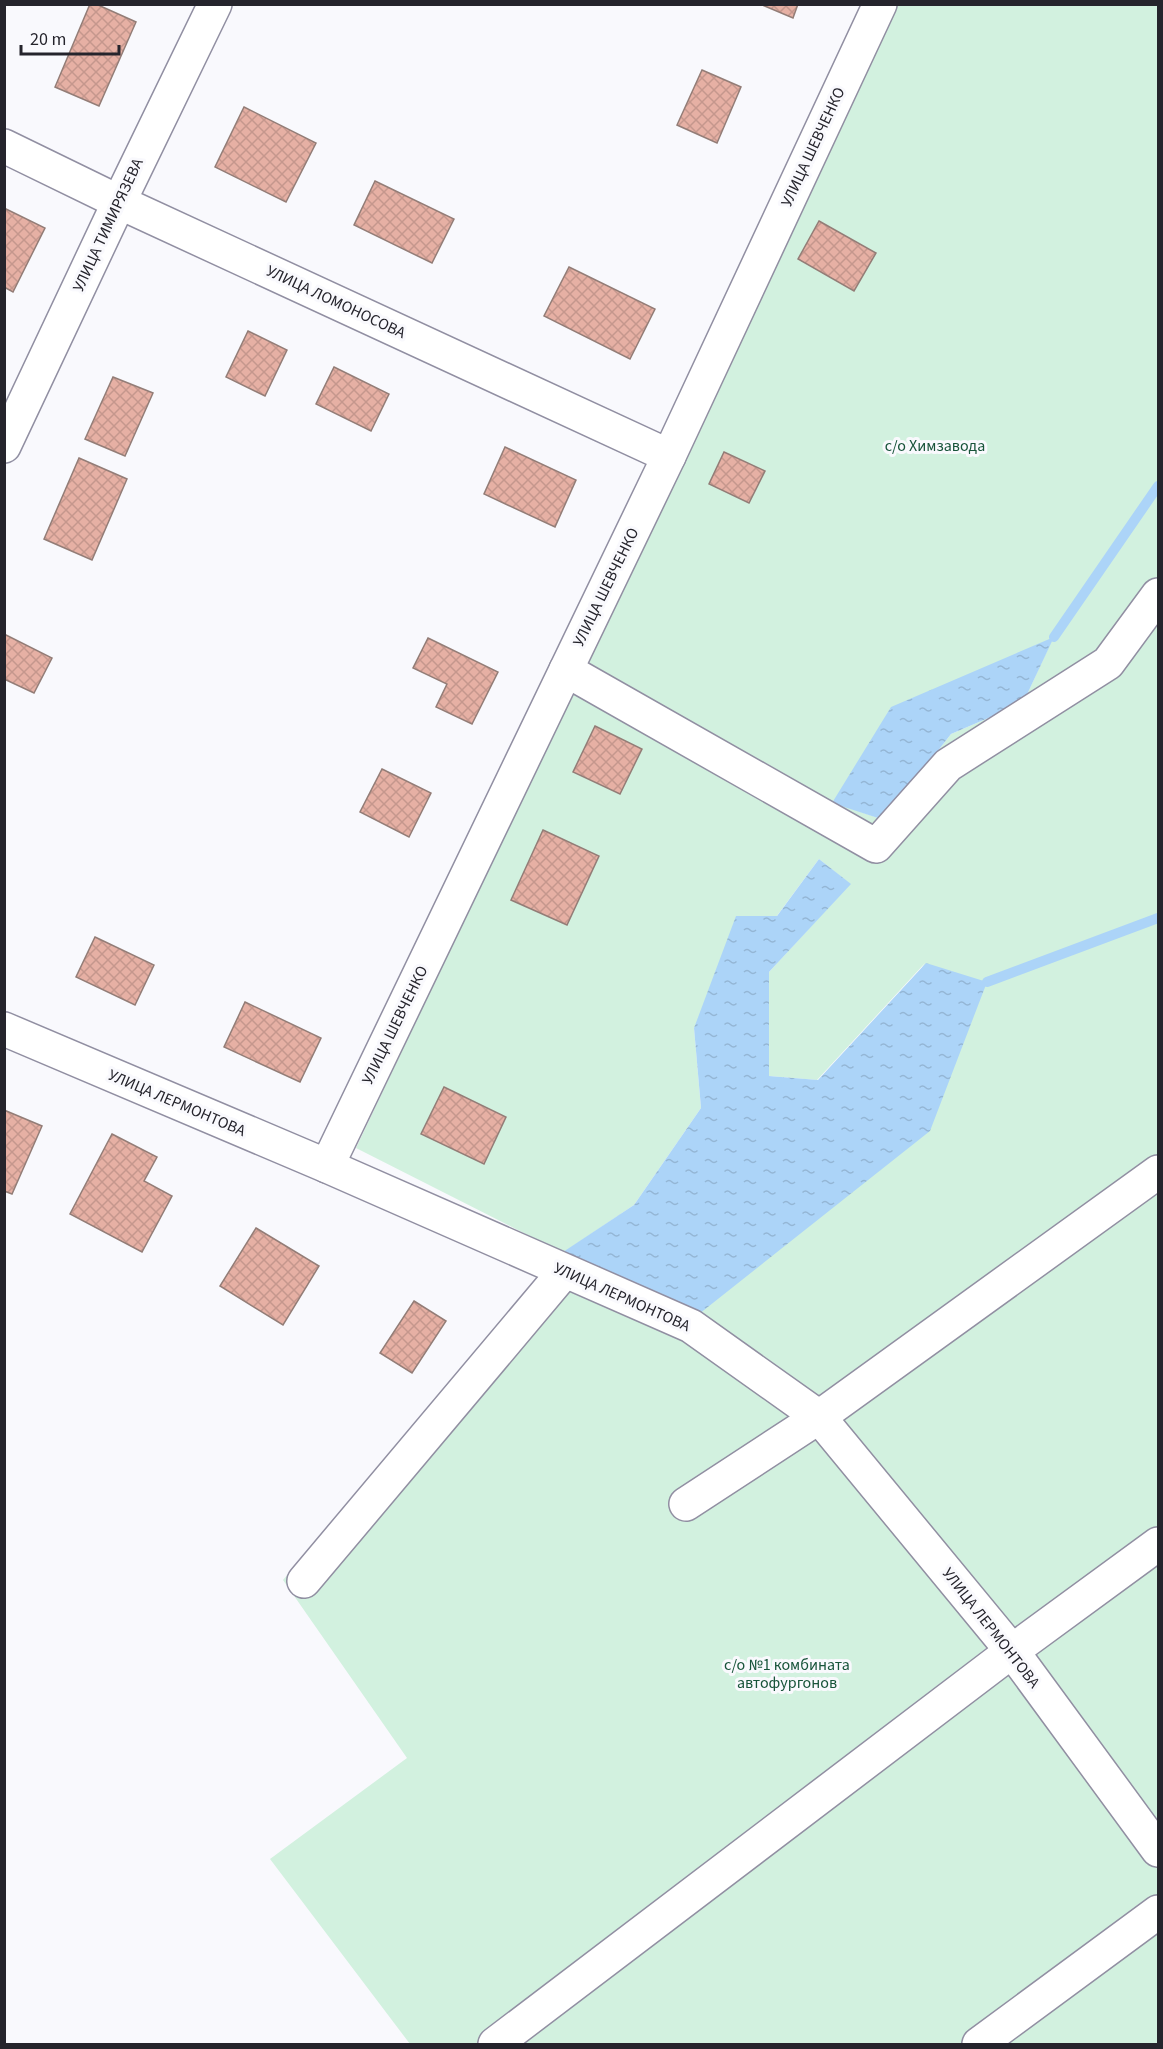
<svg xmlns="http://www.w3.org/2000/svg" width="1163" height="2049" font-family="'Source Sans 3',sans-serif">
	<defs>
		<pattern id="water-ripples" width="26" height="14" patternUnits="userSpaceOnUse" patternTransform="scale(1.5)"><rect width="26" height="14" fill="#acd4f8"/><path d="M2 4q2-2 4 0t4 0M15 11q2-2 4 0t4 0" fill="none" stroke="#94b6d5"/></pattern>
		<pattern id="building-cross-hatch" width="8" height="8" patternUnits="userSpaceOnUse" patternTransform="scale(1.5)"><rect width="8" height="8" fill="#e6b0a4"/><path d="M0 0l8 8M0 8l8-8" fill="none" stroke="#c5978d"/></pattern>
	</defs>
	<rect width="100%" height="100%" fill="#f9f9fd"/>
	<!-- garden -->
	<path fill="#d2f1df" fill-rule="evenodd" d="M896,5H1158V2044H410L270,1859L407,1758L283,1580L563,1253L356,1148ZM1053,638L1023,703L951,734L884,820L832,802ZM819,859L850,884L769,972V1076L817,1080L925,963L699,1313L564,1252L634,1205L701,1108L694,1028Z"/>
	<!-- water -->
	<g fill="url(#water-ripples)">
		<path d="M1054,637L1023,703L951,734L884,820L832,803L891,707Z"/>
		<path d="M819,859L851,884L769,972V1076L818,1080L926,963L987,982L930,1131L699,1314L563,1252L634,1205L701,1108L694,1028L736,916H777Z"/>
	</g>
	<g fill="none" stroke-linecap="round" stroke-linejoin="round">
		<!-- stream -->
		<g stroke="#acd4f8" stroke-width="10">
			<path d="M1054,637L1158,486"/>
			<path d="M987,982L1158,918"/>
		</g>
	</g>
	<!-- building -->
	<g fill="url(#building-cross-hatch)" stroke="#937d77" stroke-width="1.5">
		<path d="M90,4H96L136,22L99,106L55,87Z"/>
		<path d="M760,4H798L793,18Z"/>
		<path d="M702,70L741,87L717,143L677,125Z"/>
		<path d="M244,107L316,143L286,202L215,167Z"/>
		<path d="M375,181L454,219L432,263L354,225Z"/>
		<path d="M4,208L45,228L13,292L4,287Z"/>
		<path d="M819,221L876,253L854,291L798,259Z"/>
		<path d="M569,267L655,309L630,359L544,316Z"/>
		<path d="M248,331L287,350L265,396L226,377Z"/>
		<path d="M334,367L389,394L371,431L316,404Z"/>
		<path d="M113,377L153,393L125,456L85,439Z"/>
		<path d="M505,447L576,480L555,527L484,494Z"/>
		<path d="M724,452L765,471L749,503L709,484Z"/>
		<path d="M79,458L127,479L92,560L44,539Z"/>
		<path d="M4,634L52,658L34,693L4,679Z"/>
		<path d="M428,638L498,672L472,724L436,707L447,684L413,668Z"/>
		<path d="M595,726L642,749L620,794L573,772Z"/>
		<path d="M382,769L431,793L409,837L360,812Z"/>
		<path d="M543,830L599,856L567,925L511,900Z"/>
		<path d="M95,937L154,965L135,1005L76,977Z"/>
		<path d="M245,1002L321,1038L300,1082L224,1047Z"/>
		<path d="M444,1087L506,1117L484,1164L421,1134Z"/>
		<path d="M4,1110L42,1126L12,1194L4,1191Z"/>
		<path d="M112,1134L157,1157L144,1181L172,1196L142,1252L70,1214Z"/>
		<path d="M256,1228L319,1266L283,1325L220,1286Z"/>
		<path d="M414,1301L446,1321L412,1373L380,1353Z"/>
	</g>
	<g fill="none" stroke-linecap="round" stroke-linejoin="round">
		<defs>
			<g id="minor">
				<path d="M4,146L119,202L669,456"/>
				<path d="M4,446L119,202L215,4"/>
				<path d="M566,670L876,846L948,765L1108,663L1158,595"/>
				<path d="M4,1029L327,1166L691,1326L819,1417L1012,1651L1158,1850"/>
				<path d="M327,1166L669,456L880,4"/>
				<path d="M686,1504L819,1417L1158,1172"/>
				<path d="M304,1581L564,1272"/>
				<path d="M495,2044L1012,1651L1158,1544"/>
				<path d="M979,2044L1158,1912"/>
			</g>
		</defs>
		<!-- minor casing -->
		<use href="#minor" stroke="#918fa2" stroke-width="36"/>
		<!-- minor -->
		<use href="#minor" stroke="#fff" stroke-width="33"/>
	</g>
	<g text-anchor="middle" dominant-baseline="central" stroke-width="6" stroke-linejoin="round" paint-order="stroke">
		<!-- street labels -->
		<g font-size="16" fill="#25242c" stroke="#f9f9fd">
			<text transform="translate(813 147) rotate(-65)">УЛИЦА ШЕВЧЕНКО</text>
			<text transform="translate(108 225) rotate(-65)">УЛИЦА ТИМИРЯЗЕВА</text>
			<text transform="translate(336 302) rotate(25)">УЛИЦА ЛОМОНОСОВА</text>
			<text transform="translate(606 587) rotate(-64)">УЛИЦА ШЕВЧЕНКО</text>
			<text transform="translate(395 1025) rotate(-64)">УЛИЦА ШЕВЧЕНКО</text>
			<text transform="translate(177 1103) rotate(23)">УЛИЦА ЛЕРМОНТОВА</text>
			<text transform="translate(622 1297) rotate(24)">УЛИЦА ЛЕРМОНТОВА</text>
			<text transform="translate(991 1628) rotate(52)">УЛИЦА ЛЕРМОНТОВА</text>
		</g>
		<!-- park labels -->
		<g font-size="16" fill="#18543a" stroke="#f9f9fd">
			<text x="935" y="446">с/о Химзавода</text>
			<text x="787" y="1665">с/о №1 комбината<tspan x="787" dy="18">автофургонов</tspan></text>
		</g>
	</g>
	<!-- border -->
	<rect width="1163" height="2049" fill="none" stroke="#25242c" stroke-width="12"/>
	<!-- scale -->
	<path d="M21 45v9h98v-9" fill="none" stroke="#25242c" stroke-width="3"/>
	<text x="30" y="45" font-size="18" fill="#25242c" stroke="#f9f9fd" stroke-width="4.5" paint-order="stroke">20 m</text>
</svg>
